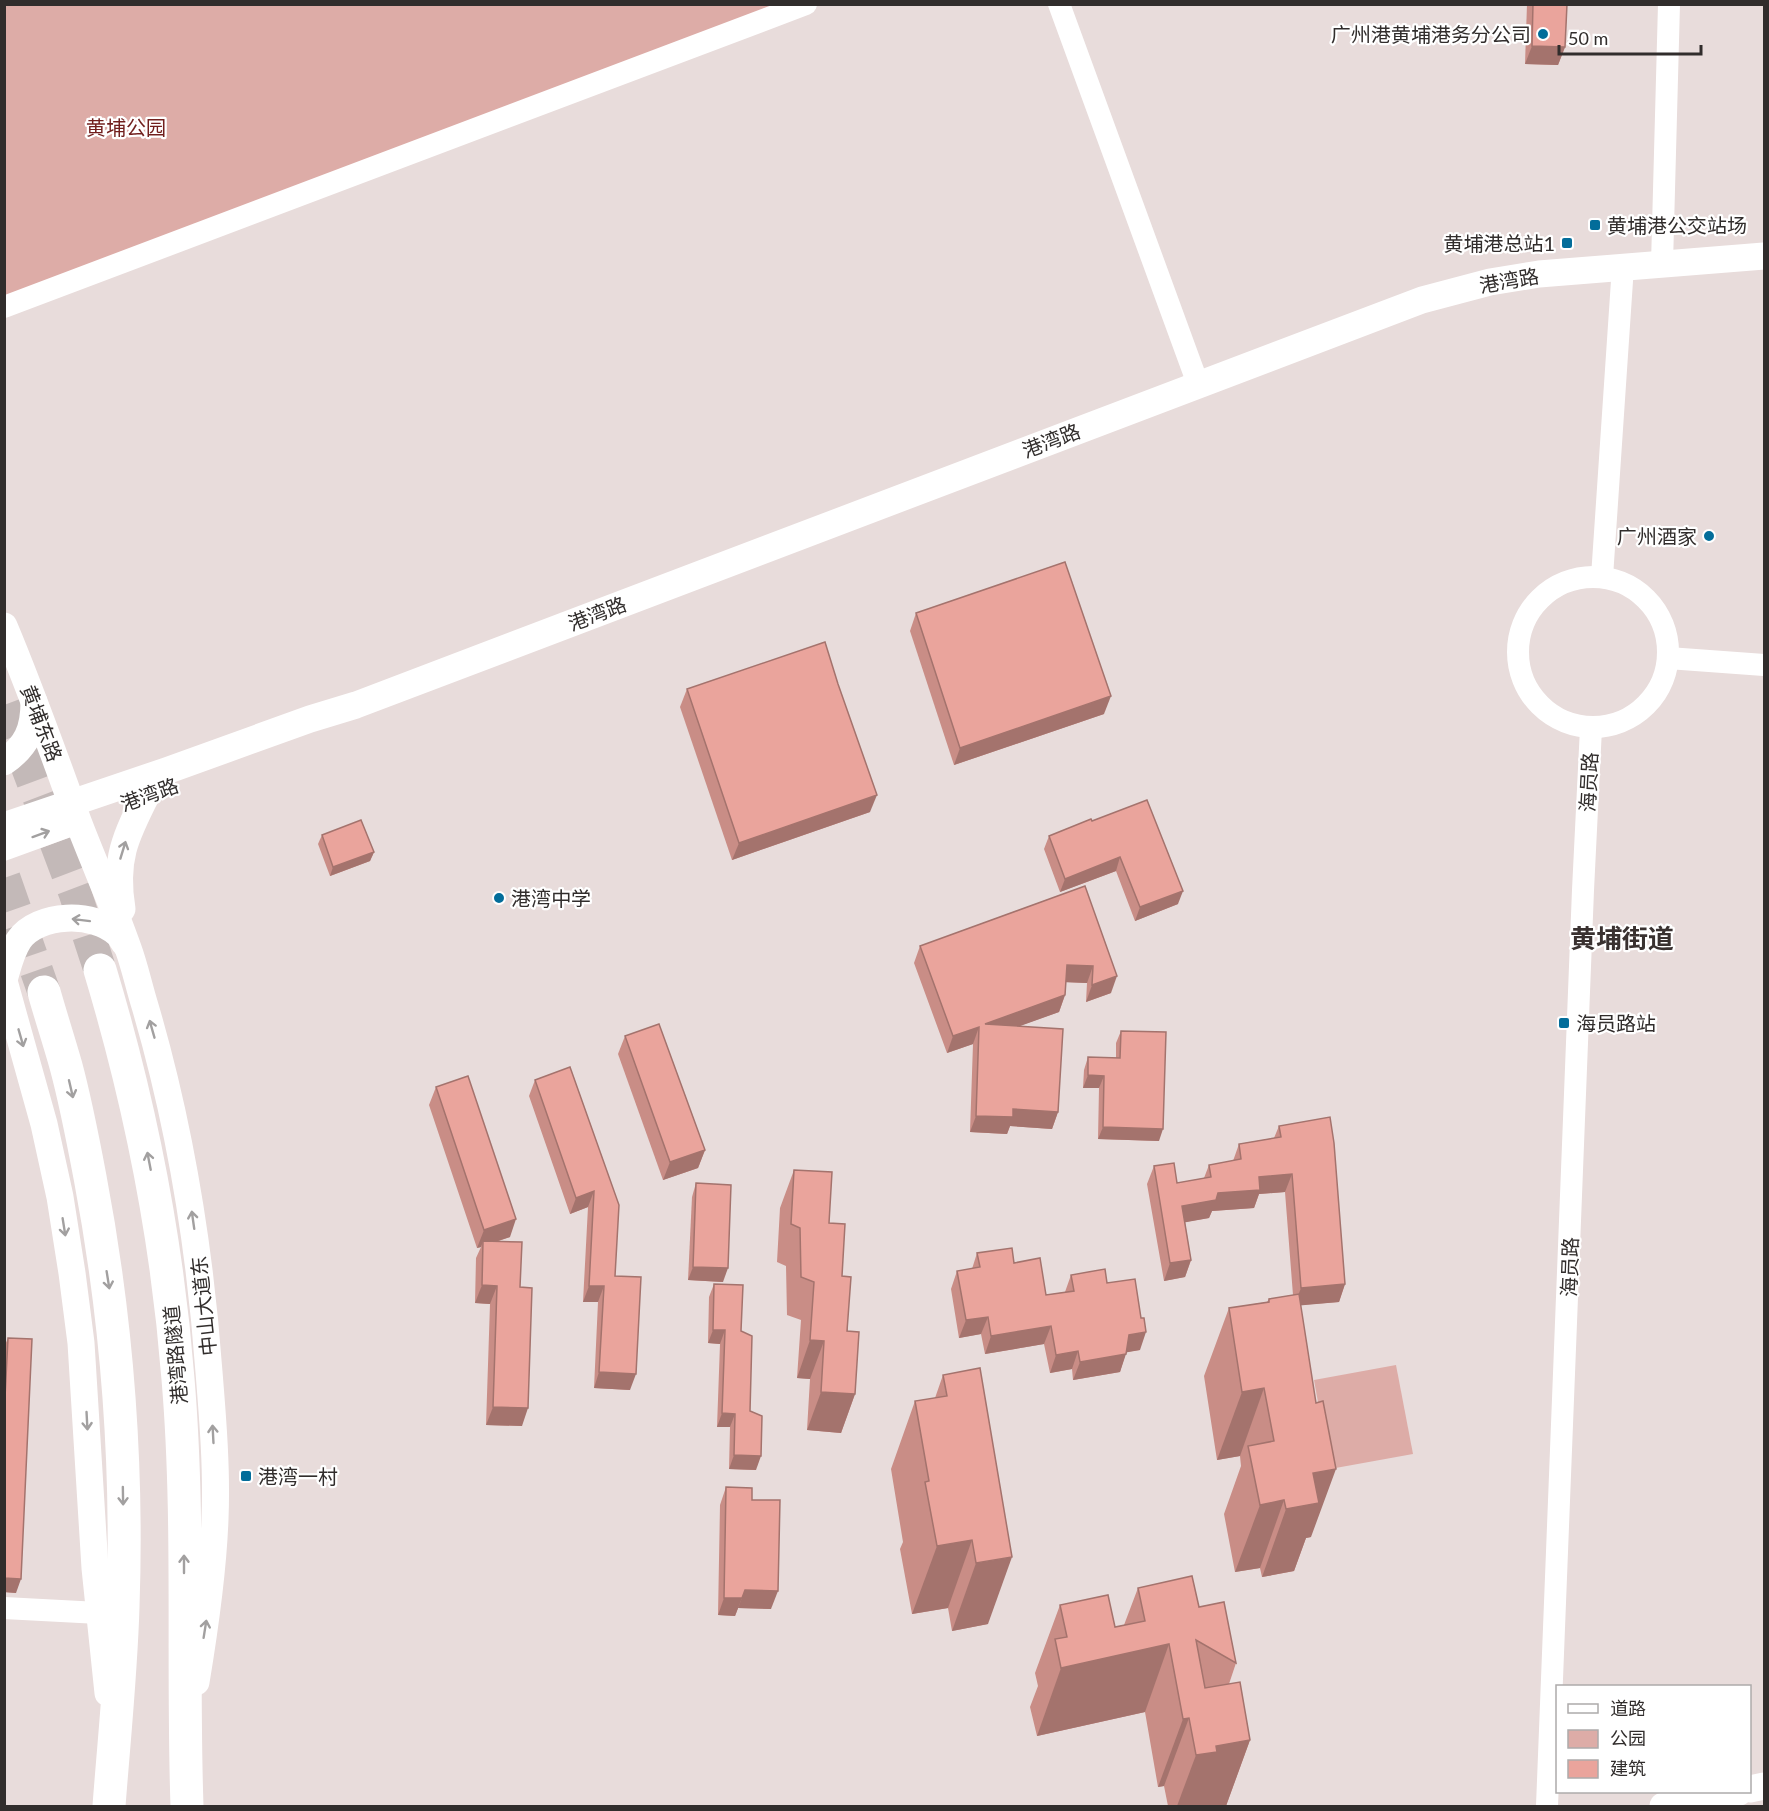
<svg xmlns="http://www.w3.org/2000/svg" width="1769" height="1811" font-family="Lato,'Noto Sans SC',sans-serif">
	<rect width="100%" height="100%" fill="#e8dcdb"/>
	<!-- green -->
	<g fill="#ddaca7">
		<path d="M5,5H804L5,300Z"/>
		<path d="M1396,1365L1413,1454L1330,1469L1314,1380Z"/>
	</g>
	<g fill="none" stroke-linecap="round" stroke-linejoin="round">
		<!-- trunk-tunnel -->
		<g stroke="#c3b9b8" stroke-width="33" stroke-dasharray="33 16" stroke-linecap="butt">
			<path d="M4,705L75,893L100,970"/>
			<path d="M4,878L44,992"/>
		</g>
		<!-- minor -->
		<g stroke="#fff" stroke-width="22">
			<path d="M1059,4L1198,384"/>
			<path d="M1662,264L1669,4"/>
			<path d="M4,307L806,4"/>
			<circle cx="1593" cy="652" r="75"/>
			<path d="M1602,577L1623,266"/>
			<path d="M1668,658L1764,665"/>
			<path d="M4,1608L99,1613"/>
			<path d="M1547,1806L1583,890L1591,728"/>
		</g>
		<!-- tertiary -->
		<g stroke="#fff" stroke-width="27">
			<path d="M4,626C31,690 54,755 78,821C94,863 113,905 128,948C135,967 139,987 145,1006C180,1125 200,1248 209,1372C213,1421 217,1471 215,1519C213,1574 205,1628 196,1682"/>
			<path d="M4,762C27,746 34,729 34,702"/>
			<path d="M4,826L166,771L310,719L356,705L1422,300L1490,282L1539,274L1764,256"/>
			<path d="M4,847L70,823"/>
			<path d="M122,909C114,860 125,837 147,794"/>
			<path d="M4,980C8,966 11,952 19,940C38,913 94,911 118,934C121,937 123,942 126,945"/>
			<path d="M4,981L44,1124L60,1197L72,1273L81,1343L95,1568L108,1693"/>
			<path d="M1750,1789L1764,1786"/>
			<path d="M1663,1806L1739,1792"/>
		</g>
		<!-- trunk -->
		<g stroke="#fff" stroke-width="33">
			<path d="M100,970C141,1106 167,1237 178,1379C190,1521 182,1664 187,1806"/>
			<path d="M44,992C51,1017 59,1041 66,1066C76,1103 83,1140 90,1177C117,1319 128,1463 123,1607C121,1674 114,1740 109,1806"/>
		</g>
	</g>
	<!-- wall -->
	<g fill="#c98d86">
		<path d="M1527,4H1567L1565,47L1558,65L1525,64Z"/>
		<path d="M916,613L1104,714L954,765L910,631Z"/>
		<path d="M687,689L870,812L732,860L680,707Z"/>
		<path d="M1092,821L1178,904L1135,921L1116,871L1060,892L1044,849L1049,836Z"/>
		<path d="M322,835L374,852L370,861L330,876L318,844Z"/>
		<path d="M1085,886L1111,993L1086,1002L1087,983L1066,982L1065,995L1059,1012L1019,1026L1058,1112L1052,1129L1010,1126L1007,1134L970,1132L973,1044L947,1053L914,963L920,946Z"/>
		<path d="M1121,1031L1159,1141L1098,1139L1099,1088H1083L1084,1070L1088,1057L1116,1058V1043Z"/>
		<path d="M625,1036L705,1150L698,1168L663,1180L618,1054Z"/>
		<path d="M570,1067L615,1276L630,1390L594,1388L598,1302H583L588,1207L570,1214L529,1096L535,1080Z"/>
		<path d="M436,1087L510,1237L498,1241L520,1287L522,1426L486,1425L490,1304L475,1303L476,1258L481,1247L477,1248L429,1105Z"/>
		<path d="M1279,1126L1345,1284L1339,1302L1300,1305L1311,1537L1306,1538L1294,1571L1262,1577L1260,1568L1235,1572L1224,1514L1241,1466L1240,1456L1217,1460L1204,1376L1229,1308L1267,1302L1269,1299L1293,1295L1285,1192L1259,1194L1254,1208L1212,1211L1209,1218L1185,1222L1191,1260L1185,1277L1164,1281L1147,1184L1154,1166L1177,1183L1204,1178L1209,1165L1233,1161L1239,1144L1274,1138Z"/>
		<path d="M794,1170L829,1223L842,1276L855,1394L841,1433L807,1430L810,1379L797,1378L801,1320L787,1315L786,1266L777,1262L780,1208Z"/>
		<path d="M696,1183L723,1282L688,1280L692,1197Z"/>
		<path d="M977,1253L1014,1263L1046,1295L1065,1292L1071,1275L1107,1283L1140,1350L1126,1352L1120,1372L1073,1380L1072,1369L1050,1373L1044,1344L985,1354L981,1334L959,1338L951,1289L957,1271L972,1269Z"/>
		<path d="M714,1284L741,1331L756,1470L729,1469L730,1427H717L720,1344L708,1343L709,1297Z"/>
		<path d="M8,1338L16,1593L4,1592V1347Z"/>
		<path d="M943,1375L988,1624L952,1631L948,1608L912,1614L900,1549L903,1542L891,1469L915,1401L935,1398Z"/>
		<path d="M726,1487L752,1500L771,1609L738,1608L735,1616L718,1615L720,1505Z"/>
		<path d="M1138,1588L1199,1607L1236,1663L1229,1684L1250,1740L1226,1806H1168L1164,1786L1158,1787L1145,1712L1037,1736L1030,1707L1038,1686L1035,1673L1060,1605L1115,1627L1124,1625Z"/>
	</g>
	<!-- shaded-wall -->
	<g fill="#a4736d">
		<path d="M1532,46L1565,47L1558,65L1525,64Z"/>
		<path d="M1111,696L1104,714L954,765L960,748Z"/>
		<path d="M877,795L870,812L732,860L739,843Z"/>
		<path d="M374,852L370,861L330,876L333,867Z"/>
		<path d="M1120,857L1116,871L1060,892L1065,879Z"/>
		<path d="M1183,891L1178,904L1135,921L1140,907Z"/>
		<path d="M1067,965L1093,966L1087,983L1061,982Z"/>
		<path d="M1117,976L1111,993L1086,1002L1092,985Z"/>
		<path d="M1065,995L1059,1012L979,1041L985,1024Z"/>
		<path d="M979,1027L973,1044L947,1053L953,1036Z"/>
		<path d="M1088,1075L1104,1076L1099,1088H1083Z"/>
		<path d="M1013,1109L1058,1112L1052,1129L1010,1126L1007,1134L970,1132L976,1116Z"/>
		<path d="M1103,1127L1163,1129L1159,1141L1098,1139Z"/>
		<path d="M705,1150L698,1168L663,1180L670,1162Z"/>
		<path d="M1292,1174L1285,1192L1259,1194L1254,1208L1212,1211L1209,1218L1176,1224L1182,1206L1218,1193L1259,1177Z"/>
		<path d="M594,1191L588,1207L570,1214L576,1198Z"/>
		<path d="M516,1219L510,1237L483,1246V1241L481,1247L477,1248L484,1230Z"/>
		<path d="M1191,1260L1185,1277L1164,1281L1170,1263Z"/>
		<path d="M693,1267L728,1268L723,1282L688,1280Z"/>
		<path d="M1345,1284L1339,1302L1294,1306L1301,1288Z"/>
		<path d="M482,1285L497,1286L490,1304L475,1303Z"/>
		<path d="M589,1286H604L598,1302H583Z"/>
		<path d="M988,1317L981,1334L959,1338L966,1320Z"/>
		<path d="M1051,1326L1044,1344L985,1354L991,1336Z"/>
		<path d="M713,1330H725L720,1344L708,1343Z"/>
		<path d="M1146,1332L1140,1350L1123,1353L1129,1335Z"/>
		<path d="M810,1340L824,1341L810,1379L797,1378Z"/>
		<path d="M1078,1351L1072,1369L1050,1373L1056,1355Z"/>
		<path d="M1126,1354L1120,1372L1073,1380L1080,1362Z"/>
		<path d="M599,1372L636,1374L630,1390L594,1388Z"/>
		<path d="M1264,1388L1240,1456L1217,1460L1242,1392Z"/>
		<path d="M821,1392L855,1394L841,1433L807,1430Z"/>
		<path d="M493,1407L528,1408L522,1426L486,1425Z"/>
		<path d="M722,1413L735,1414L730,1427H717Z"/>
		<path d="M734,1455L761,1456L756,1470L729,1469Z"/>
		<path d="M1336,1469L1311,1537L1306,1538L1294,1571L1262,1577L1286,1509L1313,1473Z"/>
		<path d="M1284,1500L1260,1568L1235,1572L1260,1505Z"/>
		<path d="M972,1540L948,1608L912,1614L937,1546Z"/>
		<path d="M1012,1557L988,1624L952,1631L976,1563Z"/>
		<path d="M4,1578L21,1579L16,1593L4,1592Z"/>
		<path d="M745,1590L778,1591L771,1609L738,1608Z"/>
		<path d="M724,1598H742L735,1616L718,1615Z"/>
		<path d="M1169,1644L1145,1712L1037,1736L1061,1668Z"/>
		<path d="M1189,1718L1164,1786L1158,1787L1183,1719Z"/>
		<path d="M1250,1740L1226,1806H1177L1196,1755L1216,1746Z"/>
	</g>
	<!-- building -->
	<g fill="#eaa49c" stroke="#a4736d" stroke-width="1.5">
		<path d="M1533,4H1567L1565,47L1532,46Z"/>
		<path d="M1065,562L1111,696L960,748L916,613Z"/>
		<path d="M825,642L838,684L877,795L739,843L687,689Z"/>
		<path d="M1147,800L1183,891L1140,907L1120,857L1065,879L1049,836L1091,819L1092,821Z"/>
		<path d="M361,820L374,852L333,867L322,835Z"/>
		<path d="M1085,886L1117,976L1092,985L1093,966L1067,965L1065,995L985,1024L1063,1029L1058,1112L1013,1109V1117L976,1116L979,1027L953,1036L920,946Z"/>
		<path d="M659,1024L705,1150L670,1162L625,1036Z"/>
		<path d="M1121,1031L1166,1032L1163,1129L1103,1127L1104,1076L1088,1075V1057L1120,1058Z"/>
		<path d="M570,1067L619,1205L615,1276L641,1277L636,1374L599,1372L604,1286H589L594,1191L576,1198L535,1080Z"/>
		<path d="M468,1076L516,1219L484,1230L436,1087Z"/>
		<path d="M1330,1117L1334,1143L1345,1284L1301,1288L1292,1174L1259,1177L1260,1190L1218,1193L1216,1200L1182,1206L1191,1260L1170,1263L1154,1166L1174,1163L1177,1183L1211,1177L1209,1165L1241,1159L1239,1144L1281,1137L1279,1126Z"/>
		<path d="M794,1170L832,1172L829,1223L845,1224L842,1276L851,1277L847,1331L859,1332L855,1394L821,1392L824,1341L810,1340L814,1282L801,1277L800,1228L791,1224Z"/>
		<path d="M696,1183L731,1185L728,1268L693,1267Z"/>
		<path d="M483,1241L522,1242L520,1287L532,1288L528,1408L493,1407L497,1286L482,1285Z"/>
		<path d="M1012,1248L1014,1263L1040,1258L1046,1295L1074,1291L1071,1275L1105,1269L1107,1283L1135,1279L1141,1318H1144L1146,1332L1129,1335L1126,1354L1080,1362L1078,1351L1056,1355L1051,1326L991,1336L988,1317L966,1320L957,1271L980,1267L977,1253Z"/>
		<path d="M714,1284L743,1285L741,1331L752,1336L750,1411L762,1416L761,1456L734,1455L735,1414L722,1413L725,1330H713Z"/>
		<path d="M1299,1294L1316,1403L1323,1401L1336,1469L1313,1473L1319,1503L1286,1509L1284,1500L1260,1505L1248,1446L1274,1441L1264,1388L1242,1392L1229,1308L1269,1302V1299Z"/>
		<path d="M8,1338L32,1339L21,1579L4,1578V1417Z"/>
		<path d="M980,1368L1012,1557L976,1563L972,1540L937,1546L925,1482L929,1481L915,1401L947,1396L943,1375Z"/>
		<path d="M726,1487L752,1488V1500H780L778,1591L745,1590L742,1598H724Z"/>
		<path d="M1192,1576L1199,1607L1224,1602L1236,1663L1196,1640L1205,1688L1240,1682L1250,1740L1216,1746L1217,1752L1196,1755L1189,1718L1183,1719L1169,1644L1061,1668L1055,1639L1067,1637L1060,1605L1108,1595L1115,1627L1145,1621L1138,1588Z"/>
	</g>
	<!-- one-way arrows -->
	<defs><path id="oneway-shaft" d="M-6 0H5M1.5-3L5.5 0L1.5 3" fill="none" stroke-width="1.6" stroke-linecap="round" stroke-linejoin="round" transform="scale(1.5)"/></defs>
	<g stroke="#a2a0a0">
		<use href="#oneway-shaft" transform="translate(41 834) rotate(-20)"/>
		<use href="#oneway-shaft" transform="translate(123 850) rotate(-73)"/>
		<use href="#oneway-shaft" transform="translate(81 920) rotate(-173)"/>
		<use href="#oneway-shaft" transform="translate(152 1029) rotate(-106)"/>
		<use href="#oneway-shaft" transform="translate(21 1038) rotate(74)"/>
		<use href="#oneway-shaft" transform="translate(71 1089) rotate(77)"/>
		<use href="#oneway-shaft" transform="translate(149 1161) rotate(-101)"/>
		<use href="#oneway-shaft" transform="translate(193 1220) rotate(-98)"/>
		<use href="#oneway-shaft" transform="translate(64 1227) rotate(81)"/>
		<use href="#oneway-shaft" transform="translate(108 1280) rotate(81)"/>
		<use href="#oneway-shaft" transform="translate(87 1421) rotate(87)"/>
		<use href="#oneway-shaft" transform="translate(213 1434) rotate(-93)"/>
		<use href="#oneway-shaft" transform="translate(123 1496) rotate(89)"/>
		<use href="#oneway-shaft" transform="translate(184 1564) rotate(-90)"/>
		<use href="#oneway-shaft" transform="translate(205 1629) rotate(-81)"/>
	</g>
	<!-- markers -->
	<g fill="#036d9a" stroke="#fff" stroke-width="2">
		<circle cx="1543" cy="34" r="6"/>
		<rect x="1589" y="219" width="12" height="12" rx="3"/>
		<rect x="1561" y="237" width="12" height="12" rx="3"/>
		<circle cx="1709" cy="536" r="6"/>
		<circle cx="499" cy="898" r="6"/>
		<rect x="1558" y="1017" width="12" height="12" rx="3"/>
		<rect x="240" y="1470" width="12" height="12" rx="3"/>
	</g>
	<g text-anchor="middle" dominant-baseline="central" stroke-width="4.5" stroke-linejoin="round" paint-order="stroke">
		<!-- poi labels -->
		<g font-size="20" fill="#312d2c" stroke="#fff" text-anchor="start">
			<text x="1531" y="34" text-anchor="end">广州港黄埔港务分公司</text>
			<text x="1607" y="225">黄埔港公交站场</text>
			<text x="1555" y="243" text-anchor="end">黄埔港总站1</text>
			<text x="1697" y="536" text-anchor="end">广州酒家</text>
			<text x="511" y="898">港湾中学</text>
			<text x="1576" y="1023">海员路站</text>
			<text x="258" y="1476">港湾一村</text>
		</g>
		<!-- park labels -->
		<g font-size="20" fill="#711f1d" stroke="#fff">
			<text x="126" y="127">黄埔公园</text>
		</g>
		<!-- street labels -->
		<g font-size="20" fill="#312d2c" stroke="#fff">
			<text transform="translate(1509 280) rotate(-10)">港湾路</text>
			<text transform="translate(1051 440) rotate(-21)">港湾路</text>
			<text transform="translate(597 613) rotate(-21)">港湾路</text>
			<text transform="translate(42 723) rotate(69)">黄埔东路</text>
			<text transform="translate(1588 782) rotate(-87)">海员路</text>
			<text transform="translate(149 794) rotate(-20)">港湾路</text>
			<text transform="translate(1569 1267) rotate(-88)">海员路</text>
			<text transform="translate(203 1306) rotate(-96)">中山大道东</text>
			<text transform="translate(175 1355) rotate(-95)">港湾路隧道</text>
		</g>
		<!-- district labels -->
		<g font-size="26" font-weight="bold" fill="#393130" stroke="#fff">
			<text x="1622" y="938">黄埔街道</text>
		</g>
	</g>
	<!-- border -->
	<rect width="1769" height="1811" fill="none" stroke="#312d2c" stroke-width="12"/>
	<!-- legend -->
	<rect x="1556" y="1685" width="195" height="108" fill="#ffffff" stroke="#adabab" stroke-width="1.5"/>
	<rect x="1568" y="1704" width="30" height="9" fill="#ffffff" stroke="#adabab" stroke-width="1.5"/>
	<text x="1610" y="1715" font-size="18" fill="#312d2c">道路</text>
	<rect x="1568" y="1730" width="30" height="18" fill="#ddaca7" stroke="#adabab" stroke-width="1.5"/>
	<text x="1610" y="1745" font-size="18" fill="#312d2c">公园</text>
	<rect x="1568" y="1760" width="30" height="18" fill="#eaa49c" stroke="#adabab" stroke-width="1.5"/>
	<text x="1610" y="1775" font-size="18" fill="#312d2c">建筑</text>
	<!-- scale -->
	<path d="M1559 45v9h142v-9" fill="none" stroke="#312d2c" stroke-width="3"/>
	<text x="1568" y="45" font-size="18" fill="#312d2c" stroke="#ffffff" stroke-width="4.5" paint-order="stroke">50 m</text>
</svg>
